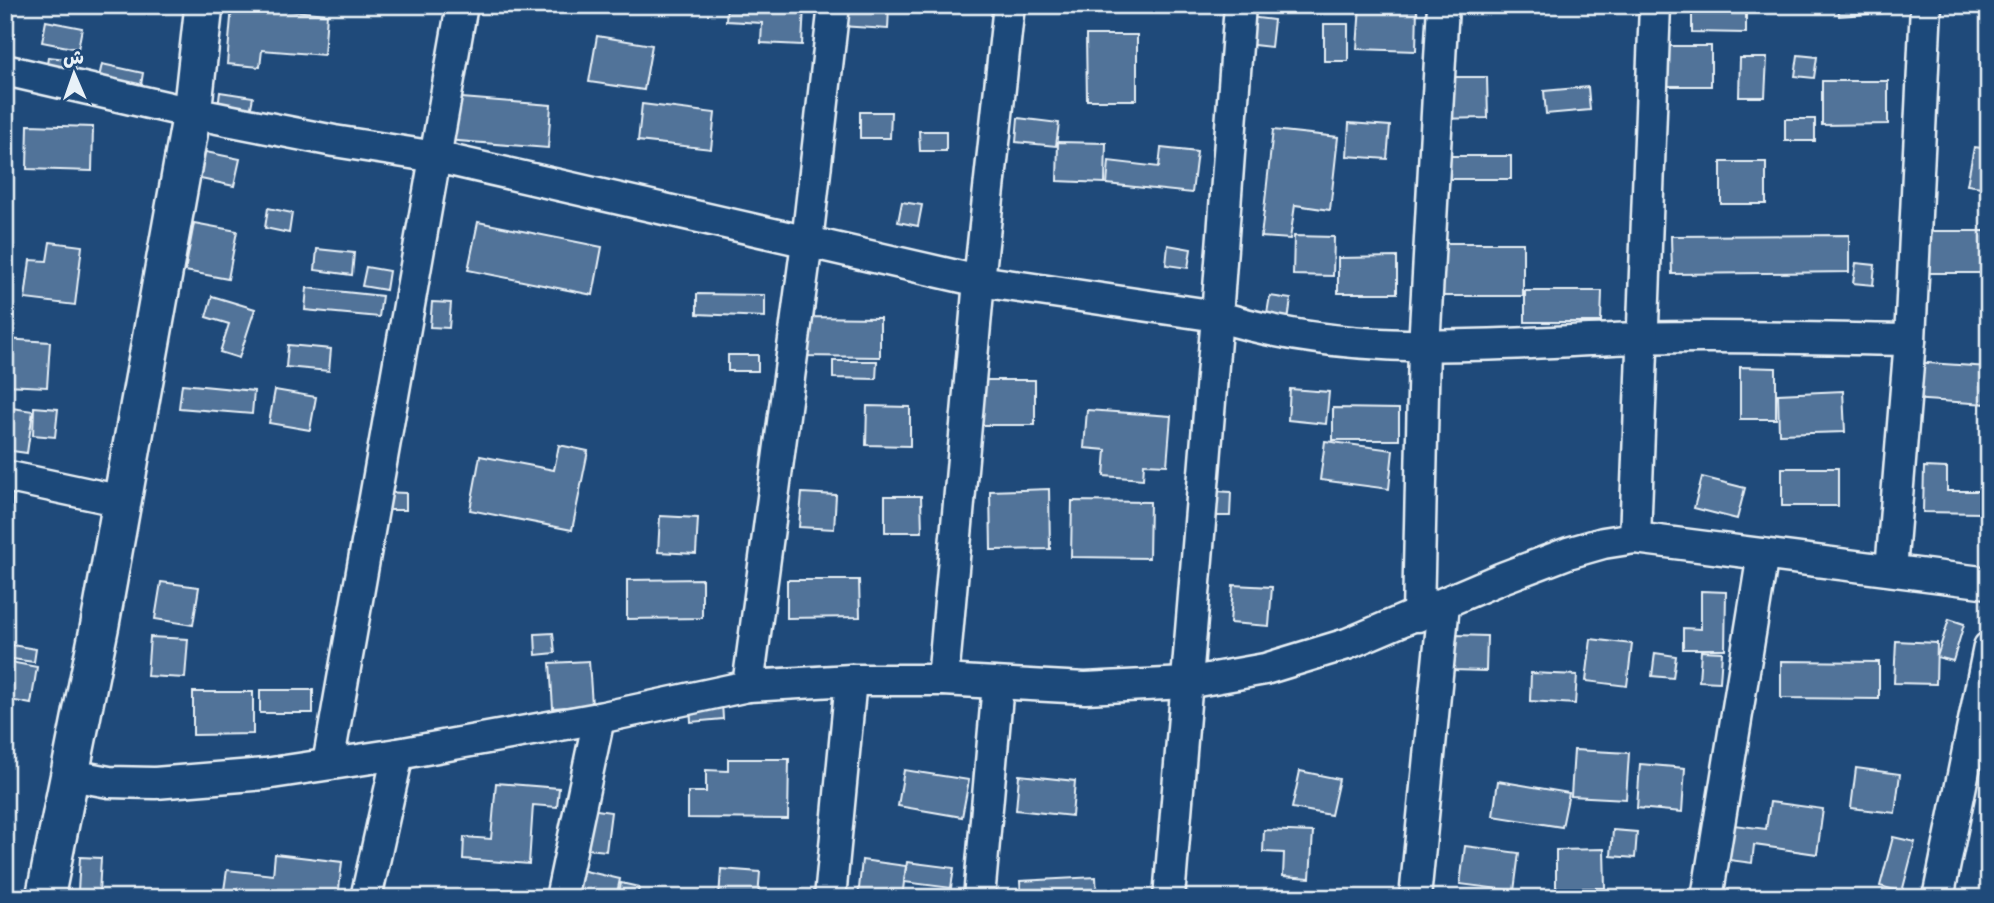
<svg xmlns="http://www.w3.org/2000/svg" width="1994" height="903" font-family="'Playpen Sans','Playpen Sans Arabic',sans-serif">
	<rect width="100%" height="100%" fill="#1f4a7a"/>
	<filter id="ink" filterUnits="userSpaceOnUse"><feTurbulence type="fractalNoise" baseFrequency=".0143" numOctaves="2"/><feDisplacementMap in="SourceGraphic" scale="14" xChannelSelector="R" yChannelSelector="G"/><feConvolveMatrix kernelMatrix="1 2 1 2 8 2 1 2 1" color-interpolation-filters="sRGB"/></filter>
	<g filter="url(#ink)">
		<!-- building -->
		<g fill="#517399" stroke="#e8f1f8" stroke-width="2">
			<path d="M727,5H804L802,45L761,43L762,23L726,21Z"/>
			<path d="M842,5L889,8L888,29L840,26Z"/>
			<path d="M1360,5L1417,7L1416,51L1357,49Z"/>
			<path d="M1692,5H1746V33L1692,32Z"/>
			<path d="M1838,5H1881L1882,13L1839,16Z"/>
			<path d="M232,6L327,14L324,55L262,50L260,67L227,64Z"/>
			<path d="M1249,17L1274,20L1271,47L1245,44Z"/>
			<path d="M46,21L82,28L78,49L42,42Z"/>
			<rect x="1324" y="24" width="24" height="37"/>
			<path d="M1086,35H1137V100H1087Z"/>
			<path d="M597,36L652,45L644,90L589,82Z"/>
			<rect x="1663" y="46" width="48" height="40"/>
			<path d="M1798,55L1817,57L1814,78L1795,76Z"/>
			<path d="M48,57L76,60L74,76L46,73Z"/>
			<path d="M1740,58H1767L1765,97H1739Z"/>
			<path d="M102,64L143,73L140,91L98,82Z"/>
			<path d="M1432,77H1487L1488,118L1433,119Z"/>
			<path d="M1822,81H1888V124L1822,125Z"/>
			<path d="M1588,87L1590,110L1546,114L1544,91Z"/>
			<path d="M220,92L253,97L250,112L218,107Z"/>
			<path d="M449,97L551,105L548,148L446,140Z"/>
			<path d="M642,104L715,113L711,149L638,141Z"/>
			<path d="M860,112H891L890,138H860Z"/>
			<path d="M1018,118L1059,123L1056,146L1016,142Z"/>
			<rect x="1785" y="119" width="30" height="22"/>
			<path d="M1349,123L1390,126L1387,159L1347,156Z"/>
			<path d="M28,125L93,127L92,171L27,169Z"/>
			<path d="M1273,130L1338,137L1330,210L1295,205L1290,239L1261,237Z"/>
			<path d="M919,131H946V151H920Z"/>
			<path d="M1058,142L1106,143L1105,183L1057,181Z"/>
			<path d="M1974,147L1989,149V188L1967,185Z"/>
			<path d="M1161,148L1197,152L1192,193L1107,184L1109,161L1159,167Z"/>
			<path d="M201,151L240,159L234,186L196,178Z"/>
			<rect x="1442" y="156" width="69" height="23"/>
			<rect x="1721" y="162" width="45" height="42"/>
			<path d="M902,202L922,205L918,226L898,222Z"/>
			<path d="M268,208L292,213L289,233L265,228Z"/>
			<path d="M478,222L602,247L593,295L468,270Z"/>
			<path d="M194,223L237,231L228,279L185,271Z"/>
			<rect x="1924" y="231" width="65" height="42"/>
			<path d="M1849,235V272L1672,274L1671,236Z"/>
			<path d="M1294,236L1334,237L1333,276L1293,275Z"/>
			<path d="M50,242L82,246L75,305L25,299L30,260L47,261Z"/>
			<path d="M1435,243H1523V296H1434Z"/>
			<path d="M1168,245L1191,249L1188,268L1166,265Z"/>
			<path d="M317,249L354,253L352,275L315,270Z"/>
			<path d="M1397,257V293H1338V258Z"/>
			<path d="M1856,263L1875,265L1873,285L1853,283Z"/>
			<path d="M366,267L389,271L386,290L362,286Z"/>
			<path d="M307,288L382,296L379,317L305,310Z"/>
			<path d="M1525,291H1602L1601,322H1525Z"/>
			<path d="M697,294L765,295V317L697,314Z"/>
			<path d="M212,296L255,309L239,358L220,352L229,324L206,317Z"/>
			<path d="M1270,296L1291,299L1287,328L1265,325Z"/>
			<path d="M432,302L451,303L449,328L430,327Z"/>
			<path d="M802,317L880,318V357L802,356Z"/>
			<path d="M5,339L50,342L47,387L5,385Z"/>
			<path d="M288,345L331,349L329,371L286,367Z"/>
			<rect x="728" y="355" width="30" height="16"/>
			<path d="M833,361H877L876,379L833,378Z"/>
			<path d="M1912,362L1989,367L1987,404L1910,399Z"/>
			<path d="M1740,367L1776,368V419H1740Z"/>
			<rect x="982" y="380" width="53" height="45"/>
			<path d="M182,384L254,391L252,414L179,408Z"/>
			<path d="M1290,389L1329,392L1326,424L1288,420Z"/>
			<path d="M275,390L316,397L310,430L269,423Z"/>
			<path d="M1843,391L1845,432L1779,434L1778,394Z"/>
			<path d="M867,406L910,407V446L866,445Z"/>
			<path d="M5,407L33,411L27,453L5,450Z"/>
			<path d="M34,407L58,409L55,437L33,435Z"/>
			<path d="M1333,408L1399,409V440H1333Z"/>
			<path d="M1087,410L1171,416L1167,465L1144,464L1143,479L1104,476L1106,450L1084,448Z"/>
			<path d="M1325,441L1393,450L1389,489L1320,480Z"/>
			<path d="M559,445L588,451L572,530L470,510L480,456L554,470Z"/>
			<path d="M1924,467L1947,468V491H1982L1981,513L1923,512Z"/>
			<rect x="1782" y="468" width="56" height="38"/>
			<path d="M1702,477L1745,488L1737,519L1694,508Z"/>
			<path d="M5,479L15,480L11,519H5Z"/>
			<path d="M1049,489L1050,549L991,550L990,491Z"/>
			<path d="M1214,491L1231,492L1230,516H1213Z"/>
			<path d="M381,492L406,493V510H381Z"/>
			<path d="M802,493L836,495L834,529L799,527Z"/>
			<path d="M885,496H921L922,532H885Z"/>
			<path d="M1072,501L1150,502L1149,558L1071,557Z"/>
			<path d="M660,516L698,518L696,554L658,552Z"/>
			<path d="M702,579V618L627,619V580Z"/>
			<path d="M787,580H859L860,617L787,618Z"/>
			<path d="M161,582L199,587L193,625L155,619Z"/>
			<path d="M1233,585L1272,587L1269,626L1230,623Z"/>
			<path d="M1701,591L1726,592L1725,649H1683V628L1701,629Z"/>
			<path d="M1949,619L1964,624L1953,661L1937,657Z"/>
			<path d="M553,633L555,653L536,655L535,634Z"/>
			<path d="M1455,635L1487,636L1486,671L1453,670Z"/>
			<path d="M150,637L188,639L185,678L147,676Z"/>
			<path d="M1591,639L1632,644L1627,686L1586,681Z"/>
			<path d="M1896,641L1937,643L1936,684L1894,683Z"/>
			<path d="M6,644L36,649L34,662L5,658Z"/>
			<path d="M1701,651L1722,652L1720,682L1699,681Z"/>
			<path d="M1655,653L1676,656L1673,678L1652,676Z"/>
			<path d="M5,661L37,667L31,704L5,699Z"/>
			<path d="M589,661L592,705L553,708L550,663Z"/>
			<path d="M1781,661L1879,662V699L1781,698Z"/>
			<path d="M1531,673L1577,675L1575,704L1530,701Z"/>
			<rect x="260" y="690" width="53" height="23"/>
			<path d="M193,692H253V734L193,735Z"/>
			<path d="M722,702L723,719L691,722L690,704Z"/>
			<path d="M1574,750L1629,753L1626,799L1571,796Z"/>
			<path d="M728,759H789L788,819L688,818V792H706V770L728,771Z"/>
			<path d="M1640,764L1685,768L1682,812L1637,808Z"/>
			<path d="M1856,768L1900,774L1895,813L1851,808Z"/>
			<path d="M904,770L969,780L962,817L898,806Z"/>
			<path d="M1300,771L1339,779L1331,815L1292,808Z"/>
			<path d="M1019,775L1075,781L1072,816L1016,810Z"/>
			<path d="M1498,781L1569,793L1562,827L1493,816Z"/>
			<path d="M496,783L559,788L557,807L533,805L529,864L463,859L464,837L491,839Z"/>
			<path d="M1770,802L1823,809L1817,854L1754,845L1752,863L1729,860L1734,825L1766,829Z"/>
			<path d="M583,808L611,812L606,851L578,848Z"/>
			<path d="M1264,830L1313,832L1310,878L1283,876L1284,853L1263,852Z"/>
			<path d="M1613,830L1637,832L1635,858L1611,856Z"/>
			<path d="M1893,837L1915,842L1902,892L1880,886Z"/>
			<path d="M1465,846L1519,853L1514,891L1460,884Z"/>
			<path d="M1604,849L1605,888H1556V850Z"/>
			<path d="M275,854L342,862L338,898H289L224,890L227,870L273,875Z"/>
			<path d="M80,857L101,858L99,893L78,891Z"/>
			<path d="M862,860L906,866L902,898H858Z"/>
			<path d="M907,862L954,868L951,888L904,882Z"/>
			<path d="M572,868L620,879L616,898H565Z"/>
			<path d="M721,869L760,872L758,898H719Z"/>
			<path d="M1096,877L1097,898H1021L1020,881Z"/>
			<path d="M621,883L639,887L637,898H618Z"/>
		</g>
		<g fill="none" stroke-linecap="round" stroke-linejoin="round">
			<defs>
				<g id="minor">
					<path d="M5,70L192,113L334,141L436,157L979,281L1217,316C1357,360 1495,343 1639,338C1729,335 1820,339 1910,340"/>
					<path d="M5,476L122,501"/>
					<path d="M1635,538L1655,5"/>
					<path d="M1891,570L1910,340L1926,5"/>
					<path d="M1418,616L1424,347L1443,5"/>
					<path d="M943,680L979,281L1009,5"/>
					<path d="M748,686L807,242L834,5"/>
					<path d="M328,764L462,5"/>
					<path d="M71,775L109,782L155,783L265,774L398,754L599,718L748,686L851,680H943L1085,688L1186,683L1265,669L1347,644L1502,578L1568,553L1603,543L1635,538L1989,583"/>
					<path d="M366,898L398,754"/>
					<path d="M561,898L599,718"/>
					<path d="M830,898L851,680"/>
					<path d="M979,898L998,684"/>
					<path d="M1169,898L1217,316L1240,5"/>
					<path d="M1415,898L1444,604"/>
					<path d="M1707,898L1763,554"/>
					<path d="M1938,898L1989,647"/>
				</g>
				<path id="tertiary" d="M45,898L100,624L192,113L204,5"/>
			</defs>
			<!-- minor casing -->
			<use href="#minor" stroke="#e8f1f8" stroke-width="35"/>
			<!-- tertiary casing -->
			<use href="#tertiary" stroke="#e8f1f8" stroke-width="42"/>
			<!-- minor -->
			<use href="#minor" stroke="#1f4a7a" stroke-width="30"/>
			<!-- tertiary -->
			<use href="#tertiary" stroke="#1f4a7a" stroke-width="37"/>
		</g>
	</g>
	<!-- margin -->
	<rect width="1994" height="903" fill="none" stroke="#1f4a7a" stroke-width="28"/>
	<rect x="14" y="14" width="1966" height="875" fill="none" stroke="#e8f1f8" stroke-width="2.5" filter="url(#ink)"/>
	<!-- north arrow -->
	<g transform="translate(74 74) rotate(358)" stroke="#1f4a7a" stroke-width="5" paint-order="stroke">
	<path d="M0-5L12 26L0 18L-12 26Z" fill="#e8f1f8"/>
	<text y="-10" font-size="19" font-weight="bold" text-anchor="middle" fill="#e8f1f8">ش</text>
	</g>
</svg>
